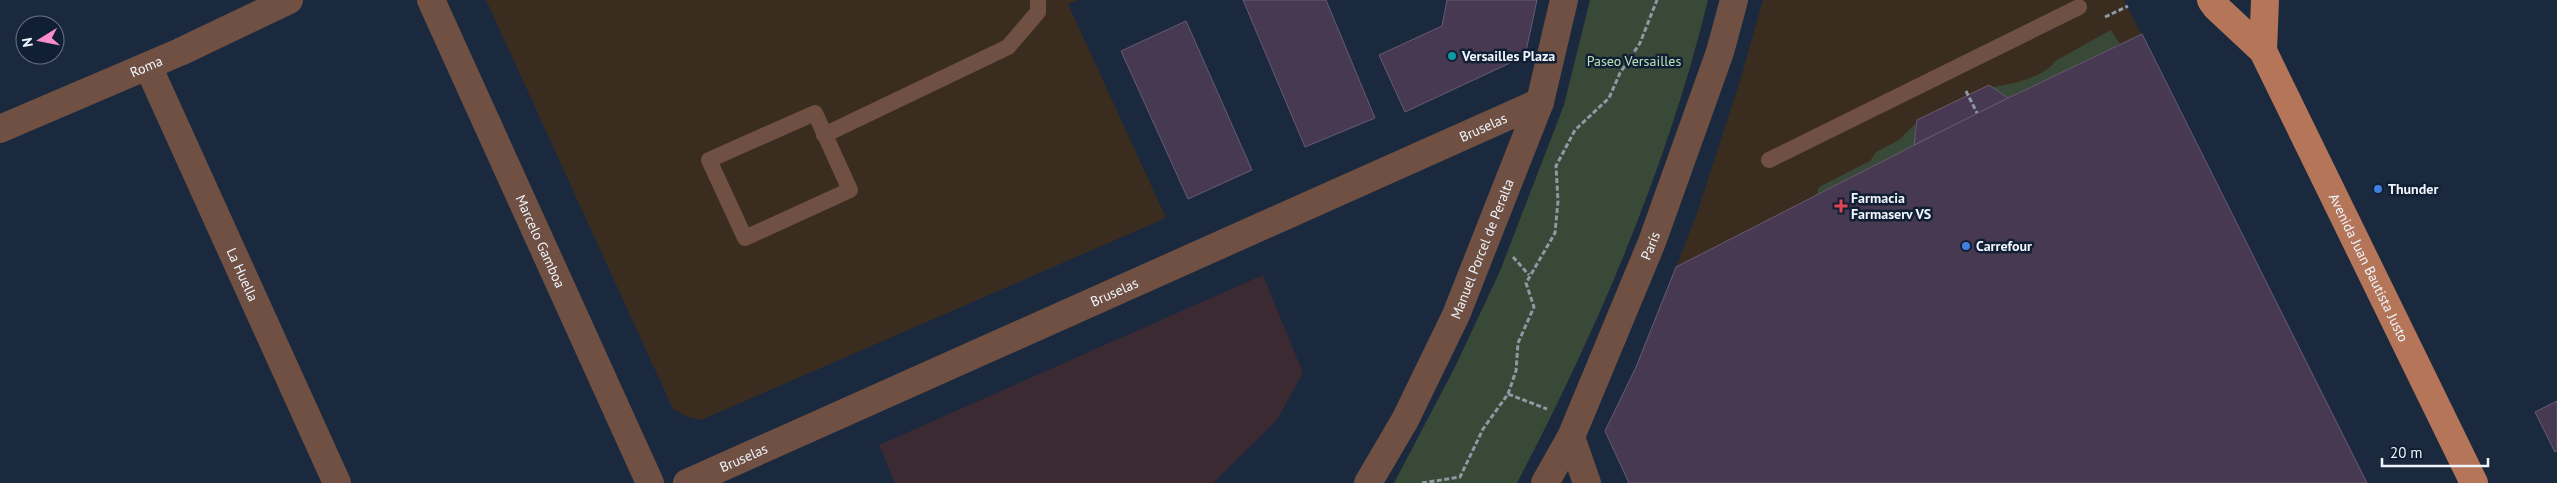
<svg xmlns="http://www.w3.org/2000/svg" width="2557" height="483" font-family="'PT Sans',sans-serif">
	<rect width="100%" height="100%" fill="#1b293e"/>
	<!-- commercial -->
	<g fill="#3a2d20">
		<path d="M486,0H1078L1068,4L1166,218L701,420L688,417L673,409Z"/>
		<path d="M1763,0H2124L2367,483L1657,316L1696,216L1740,81Z"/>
	</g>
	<!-- industrial -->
	<path fill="#3c2a32" d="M1263,275L1303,373L1276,421L1213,483H895L879,445Z"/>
	<!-- green -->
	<g fill="#394937">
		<path d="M1590,0H1708C1667,168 1597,330 1517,483H1394L1455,367L1500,271L1564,105Z"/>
		<path d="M2111,30L2120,44L2008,98L1992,87C2009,85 2046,77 2055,61Z"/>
		<path d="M1916,123L1914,145L1816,196L1819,187L1870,161L1876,152L1899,140Z"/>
	</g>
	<!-- building -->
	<g fill="#463951" stroke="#685a74">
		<path d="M1243,0H1326L1375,118L1305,147Z"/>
		<path d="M1447,0H1537L1525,56L1405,112L1379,55L1442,26Z"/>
		<path d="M1186,21L1252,170L1188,199L1121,51Z"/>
		<path d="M2142,34L2367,483H1629L1605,431L1636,367L1676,267L1977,113Z"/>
		<path d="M1989,85L2008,98L1914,145L1917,120Z"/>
		<path d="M2557,401V451L2555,452L2535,412Z"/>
	</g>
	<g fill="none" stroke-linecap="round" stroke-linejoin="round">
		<!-- path -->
		<g stroke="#8f99a6" stroke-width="3" stroke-dasharray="5 2.5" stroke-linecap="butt">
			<path d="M2105,17L2128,6"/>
			<path d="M1966,91L1977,113"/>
			<path d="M1513,257L1529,275"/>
			<path d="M1508,394L1516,371L1518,343L1534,307L1526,283L1555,233L1558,201L1556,166L1575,130L1609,98L1620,73L1640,43L1657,0"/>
			<path d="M1422,483L1460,477L1483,429L1508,394L1547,409"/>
		</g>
		<!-- lane -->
		<g stroke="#6f5042" stroke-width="16">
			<path d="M815,113L850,190L745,238L709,160Z"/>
			<path d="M824,135L1008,47L1038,12V0"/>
			<path d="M1769,160L2079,7"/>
		</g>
		<!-- street -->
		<g stroke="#6f5042" stroke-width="28">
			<path id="s1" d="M431,0L650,483"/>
			<path id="s2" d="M148,66L337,483"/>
			<path id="s3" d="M0,129L180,52L289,0"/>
			<path d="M1571,437L1587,483"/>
			<path id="s4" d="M687,483L1540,102"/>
			<path id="s5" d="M1368,483L1405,420L1456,315L1540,102L1564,0"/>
			<path id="s6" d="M1545,483L1571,437L1652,242L1720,52L1734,0"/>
		</g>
		<!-- primary -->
		<g stroke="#b47559" stroke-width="28">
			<path id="s7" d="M2211,0L2216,7L2263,51L2474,483"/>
			<path d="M2263,51L2265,0"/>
		</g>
	</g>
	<!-- markers -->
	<circle fill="#0f9aa8" stroke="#111f34" stroke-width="2" cx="1452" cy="56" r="5"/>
	<g fill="#3f7fe0" stroke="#111f34" stroke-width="2">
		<circle cx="2378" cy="189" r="5"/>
		<circle cx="1966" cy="246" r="5"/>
	</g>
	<path fill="#e0444e" stroke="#111f34" stroke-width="2" d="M1838.5 198.5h5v5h5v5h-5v5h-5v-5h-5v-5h5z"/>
	<g text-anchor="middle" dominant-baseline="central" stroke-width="5" stroke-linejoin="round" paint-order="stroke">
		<!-- poi labels -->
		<g font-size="14" font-weight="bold" fill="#eff5fd" stroke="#111f34" text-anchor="start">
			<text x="1462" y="56">Versailles Plaza</text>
			<text x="2388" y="189">Thunder</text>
			<text x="1851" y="198">Farmacia<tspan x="1851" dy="16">Farmaserv VS</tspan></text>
			<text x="1976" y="246">Carrefour</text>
		</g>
		<!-- park labels -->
		<g font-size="14" fill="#bae3b5" stroke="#111f34">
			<text x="1634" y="61">Paseo Versailles</text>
		</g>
		<!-- street labels -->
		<g font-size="14" fill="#eff5fd" stroke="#111f34">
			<text stroke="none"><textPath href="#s3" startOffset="159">Roma</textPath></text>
			<text stroke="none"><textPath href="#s4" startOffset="872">Bruselas</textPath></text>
			<text stroke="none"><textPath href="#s1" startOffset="265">Marcelo Gamboa</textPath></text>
			<text stroke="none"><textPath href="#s6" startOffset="260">París</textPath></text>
			<text stroke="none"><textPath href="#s5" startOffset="261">Manuel Porcel de Peralta</textPath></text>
			<text stroke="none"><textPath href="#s7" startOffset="314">Avenida Juan Bautista Justo</textPath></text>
			<text stroke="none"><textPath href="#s2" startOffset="229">La Huella</textPath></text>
			<text stroke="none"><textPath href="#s4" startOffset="468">Bruselas</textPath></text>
			<text stroke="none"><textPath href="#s4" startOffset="62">Bruselas</textPath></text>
		</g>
	</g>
	<!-- north arrow -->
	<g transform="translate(40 40) rotate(260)"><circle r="24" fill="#111f34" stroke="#6a7584"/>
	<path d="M0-4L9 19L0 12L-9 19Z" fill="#f98fca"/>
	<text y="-8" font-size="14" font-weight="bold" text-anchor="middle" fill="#eff5fd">N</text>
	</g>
	<!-- scale -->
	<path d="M2382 458v8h106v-8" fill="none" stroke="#eff5fd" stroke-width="2.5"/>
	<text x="2390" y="458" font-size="15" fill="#eff5fd" stroke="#111f34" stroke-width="4" paint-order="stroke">20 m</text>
</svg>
